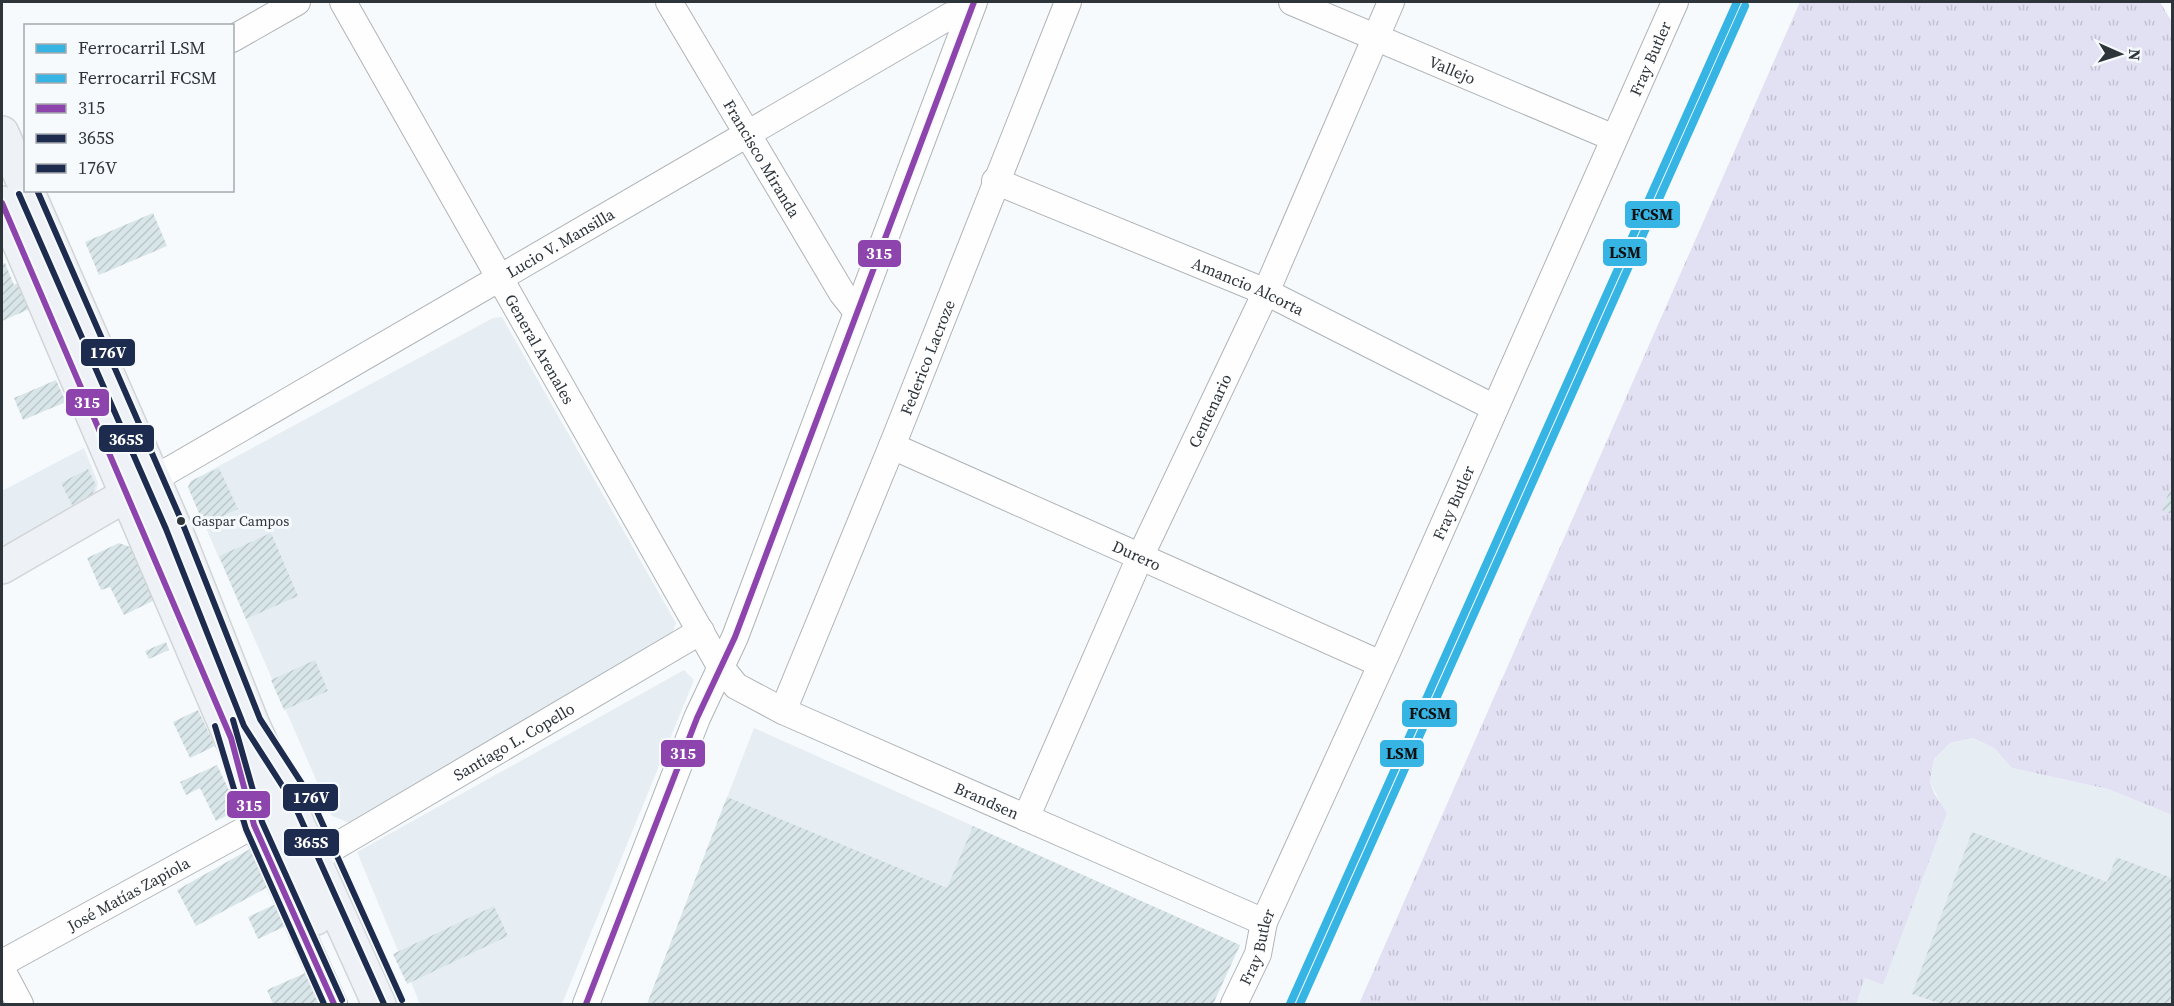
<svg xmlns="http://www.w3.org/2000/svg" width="2174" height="1006" font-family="'Source Serif 4',serif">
	<defs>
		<pattern id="grass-tufts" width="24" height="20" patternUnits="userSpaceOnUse" patternTransform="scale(1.5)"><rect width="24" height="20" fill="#e2e0f3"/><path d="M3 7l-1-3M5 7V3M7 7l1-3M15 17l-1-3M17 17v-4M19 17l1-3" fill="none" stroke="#c2c1d1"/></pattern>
		<pattern id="building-hatch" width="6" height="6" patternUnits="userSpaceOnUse" patternTransform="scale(1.5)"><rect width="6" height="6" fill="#d9e6e9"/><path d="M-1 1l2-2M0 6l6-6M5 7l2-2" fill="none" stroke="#bbc6c9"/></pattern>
	</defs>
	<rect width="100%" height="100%" fill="#f7fafc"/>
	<!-- built -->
	<g fill="#e6eef3">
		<path d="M502,317L676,623L672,634L350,823L332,816L188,487L191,481L493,318Z"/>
		<path d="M84,448L98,483L95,499L2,548V491Z"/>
		<path d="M684,670L694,680L562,1004H420L357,852Z"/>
		<path d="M754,728L1240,945L1213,1004H647Z"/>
		<path d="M1973,738L1994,748L2012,768L2108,789L2172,815V1004H1856L1865,978L1883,985L1940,802L1930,782L1934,759L1950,743Z"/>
	</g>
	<!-- grass -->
	<path fill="url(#grass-tufts)" d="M1800,2H2160L2172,22V815L2108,789L2012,768L1994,748L1973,738L1950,743L1934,759L1930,782L1934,793L1947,813L1883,985L1865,978L1856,1004H1359Z"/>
	<!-- building -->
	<g fill="url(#building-hatch)">
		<path d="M153,213L167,246L99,275L85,242Z"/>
		<path d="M5,263L14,285L22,281L34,307L2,321V264Z"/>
		<path d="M56,380L66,402L23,420L14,398Z"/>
		<path d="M219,468L238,509L204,525L188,487L191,481Z"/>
		<path d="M88,469L96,485L92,495L72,505L61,483Z"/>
		<path d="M2172,484V514L2162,510Z"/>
		<path d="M271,533L298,596L246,619L219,556Z"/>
		<path d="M119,543L133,548L157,599L124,615L110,587L101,590L87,558Z"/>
		<path d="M166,642L169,650L149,659L145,651Z"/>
		<path d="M315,660L328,691L284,710L271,680Z"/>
		<path d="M198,710L215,746L190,758L173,722Z"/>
		<path d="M217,765L236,805L234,812L216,821L200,788L186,795L180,782Z"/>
		<path d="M727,797L947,888L973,826L1240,945L1213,1004H647Z"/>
		<path d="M1972,832L2107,882L2116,857L2172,878V1004H1942L1912,994Z"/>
		<path d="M250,849L265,854L277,882L196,926L177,890Z"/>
		<path d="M284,900L294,922L258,939L248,917Z"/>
		<path d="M494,906L508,936L407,984L393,954Z"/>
		<path d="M312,970L327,1004H273L267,990Z"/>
	</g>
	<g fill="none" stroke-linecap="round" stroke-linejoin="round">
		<defs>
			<g id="minor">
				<path id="s1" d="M343,2L720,666L736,686L783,711L1264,922"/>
				<path id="s2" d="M669,2L842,293L857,312"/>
				<path id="s3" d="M1292,2L1614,138"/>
				<path d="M232,39L297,2"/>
				<path id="s4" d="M995,181L1266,292L1495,408"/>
				<path id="s5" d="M892,446L1381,664"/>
				<path id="s6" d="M154,479L950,16L969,14"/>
				<path id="s7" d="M783,711L892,446L1068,2"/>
				<path d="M249,808L254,825L334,1004"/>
				<path id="s8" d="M1026,818L1140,557L1266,292L1391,2"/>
				<path id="s9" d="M326,852L701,631"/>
				<path id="s10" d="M2,963L254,825"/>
				<path d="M2,970L20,1004"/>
				<path d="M586,1004L697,718L735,637L974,2"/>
				<path id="s11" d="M1234,1004L1258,954L1264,922L1388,650L1675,2"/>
			</g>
			<g id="major">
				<path d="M2,133L26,188"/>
				<path d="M27,190L174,526L252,723L379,1004"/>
				<path d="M2,203L231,738L316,918"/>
				<path d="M2,567L145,484"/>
			</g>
		</defs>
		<!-- minor casing -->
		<use href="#minor" stroke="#afb4b7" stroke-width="28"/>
		<!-- major casing -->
		<use href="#major" stroke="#d2d5d7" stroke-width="36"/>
		<!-- minor -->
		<use href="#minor" stroke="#fefeff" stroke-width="26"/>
		<!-- major -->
		<use href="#major" stroke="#eef2f6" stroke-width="33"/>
		<defs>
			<g id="bus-1">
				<path d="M2,203L231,738L254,825L334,1004"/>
				<path d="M586,1004L697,718L735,637L974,2"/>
			</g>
			<g id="bus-2">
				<path d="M19,194L166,529L244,726L294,804L384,1004"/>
				<path d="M215,726L246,829L324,1004"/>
			</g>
			<g id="bus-3">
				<path d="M37,190L182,522L260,719L310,796L402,1000"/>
				<path d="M233,720L262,822L342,1000"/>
			</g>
		</defs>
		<!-- bus-1 casing -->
		<use href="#bus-1" stroke="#f6fafd" stroke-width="10"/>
		<!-- bus-2 casing -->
		<use href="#bus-2" stroke="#f6fafd" stroke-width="10"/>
		<!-- bus-3 casing -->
		<use href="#bus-3" stroke="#f6fafd" stroke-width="10"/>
		<!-- bus-1 -->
		<use href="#bus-1" stroke="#8e44ad" stroke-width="6"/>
		<!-- bus-2 -->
		<use href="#bus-2" stroke="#1d2b4f" stroke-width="6"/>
		<!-- bus-3 -->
		<use href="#bus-3" stroke="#1d2b4f" stroke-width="6"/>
		<defs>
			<path id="rail-1" d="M1290,1004L1737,2"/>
			<path id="rail-2" d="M1300,1004L1745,6"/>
		</defs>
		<!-- rail-1 casing -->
		<use href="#rail-1" stroke="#f6fafd" stroke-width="12"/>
		<!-- rail-2 casing -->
		<use href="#rail-2" stroke="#f6fafd" stroke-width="12"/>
		<!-- rail-1 -->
		<use href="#rail-1" stroke="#36b4e4" stroke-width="8"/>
		<!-- rail-2 -->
		<use href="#rail-2" stroke="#36b4e4" stroke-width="8"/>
	</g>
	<!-- markers -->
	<circle fill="#2d353b" stroke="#f6fafd" stroke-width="2" cx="181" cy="521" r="5"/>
	<g text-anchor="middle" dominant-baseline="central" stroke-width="6" stroke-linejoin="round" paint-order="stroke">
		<!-- bus labels -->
		<g font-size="14" fill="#2d353b" stroke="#f6fafd" text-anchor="start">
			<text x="192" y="521">Gaspar Campos</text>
		</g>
		<!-- street labels -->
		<g font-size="16" fill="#2d353b" stroke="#f6fafd">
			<text stroke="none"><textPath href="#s11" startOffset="1034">Fray Butler</textPath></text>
			<text stroke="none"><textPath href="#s3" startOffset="174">Vallejo</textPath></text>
			<text stroke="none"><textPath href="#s2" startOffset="182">Francisco Miranda</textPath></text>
			<text stroke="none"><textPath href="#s6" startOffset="470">Lucio V. Mansilla</textPath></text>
			<text stroke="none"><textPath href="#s4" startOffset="274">Amancio Alcorta</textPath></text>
			<text stroke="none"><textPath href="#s1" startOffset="399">General Arenales</textPath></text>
			<text stroke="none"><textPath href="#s7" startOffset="382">Federico Lacroze</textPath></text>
			<text stroke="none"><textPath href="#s8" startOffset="447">Centenario</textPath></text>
			<text stroke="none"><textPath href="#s11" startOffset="548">Fray Butler</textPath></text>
			<text stroke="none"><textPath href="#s5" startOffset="268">Durero</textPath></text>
			<text stroke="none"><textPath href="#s9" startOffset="218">Santiago L. Copello</textPath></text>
			<text stroke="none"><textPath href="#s1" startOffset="1065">Brandsen</textPath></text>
			<text stroke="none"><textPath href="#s10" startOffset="144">José Matías Zapiola</textPath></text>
			<text stroke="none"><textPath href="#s11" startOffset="62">Fray Butler</textPath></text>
		</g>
	</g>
	<g stroke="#f6fafd" stroke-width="2">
		<rect x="1624" y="200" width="57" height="29" rx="6" fill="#36b4e4"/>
		<rect x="1602" y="238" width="46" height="29" rx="6" fill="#36b4e4"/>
		<rect x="857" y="239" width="45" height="29" rx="6" fill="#8e44ad"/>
		<rect x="80" y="338" width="56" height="29" rx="6" fill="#1d2b4f"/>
		<rect x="65" y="388" width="45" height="29" rx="6" fill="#8e44ad"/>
		<rect x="98" y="424" width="57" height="29" rx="6" fill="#1d2b4f"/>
		<rect x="1401" y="699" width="57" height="29" rx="6" fill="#36b4e4"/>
		<rect x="1379" y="739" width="46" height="29" rx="6" fill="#36b4e4"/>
		<rect x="660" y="739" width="46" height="29" rx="6" fill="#8e44ad"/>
		<rect x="282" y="783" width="57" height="29" rx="6" fill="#1d2b4f"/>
		<rect x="226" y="790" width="45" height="29" rx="6" fill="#8e44ad"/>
		<rect x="283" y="828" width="57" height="29" rx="6" fill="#1d2b4f"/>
	</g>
	<g font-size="16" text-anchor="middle" font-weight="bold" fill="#fff">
		<text x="879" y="259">315</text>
		<text x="108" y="358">176V</text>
		<text x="87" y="408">315</text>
		<text x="126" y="445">365S</text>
		<text x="683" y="759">315</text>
		<text x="311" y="803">176V</text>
		<text x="249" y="811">315</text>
		<text x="311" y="848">365S</text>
	</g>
	<g font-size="16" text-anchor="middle" font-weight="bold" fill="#111">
		<text x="1652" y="220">FCSM</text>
		<text x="1625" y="258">LSM</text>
		<text x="1430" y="719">FCSM</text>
		<text x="1402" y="759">LSM</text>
	</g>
	<!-- border -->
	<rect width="2174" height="1006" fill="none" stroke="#2d353b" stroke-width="6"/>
	<!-- legend -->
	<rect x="24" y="24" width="210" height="168" fill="#f6fafd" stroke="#a6abaf" stroke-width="1.5"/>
	<rect x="36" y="44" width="30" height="9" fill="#36b4e4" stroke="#a6abaf" stroke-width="1.5"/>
	<text x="78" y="54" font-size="18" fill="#2d353b">Ferrocarril LSM</text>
	<rect x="36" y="74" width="30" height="9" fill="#36b4e4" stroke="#a6abaf" stroke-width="1.5"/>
	<text x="78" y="84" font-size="18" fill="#2d353b">Ferrocarril FCSM</text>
	<rect x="36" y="104" width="30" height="9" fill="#8e44ad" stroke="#a6abaf" stroke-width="1.5"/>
	<text x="78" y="114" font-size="18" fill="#2d353b">315</text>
	<rect x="36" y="134" width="30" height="9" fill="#1d2b4f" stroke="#a6abaf" stroke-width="1.5"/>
	<text x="78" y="144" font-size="18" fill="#2d353b">365S</text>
	<rect x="36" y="164" width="30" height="9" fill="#1d2b4f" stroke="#a6abaf" stroke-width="1.5"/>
	<text x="78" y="174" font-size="18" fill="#2d353b">176V</text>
	<!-- north arrow -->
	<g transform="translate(2120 54) rotate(93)" stroke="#f6fafd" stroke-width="4.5" paint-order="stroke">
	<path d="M0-4.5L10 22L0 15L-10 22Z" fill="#2d353b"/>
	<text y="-9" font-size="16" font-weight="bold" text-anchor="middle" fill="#2d353b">N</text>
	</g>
</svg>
